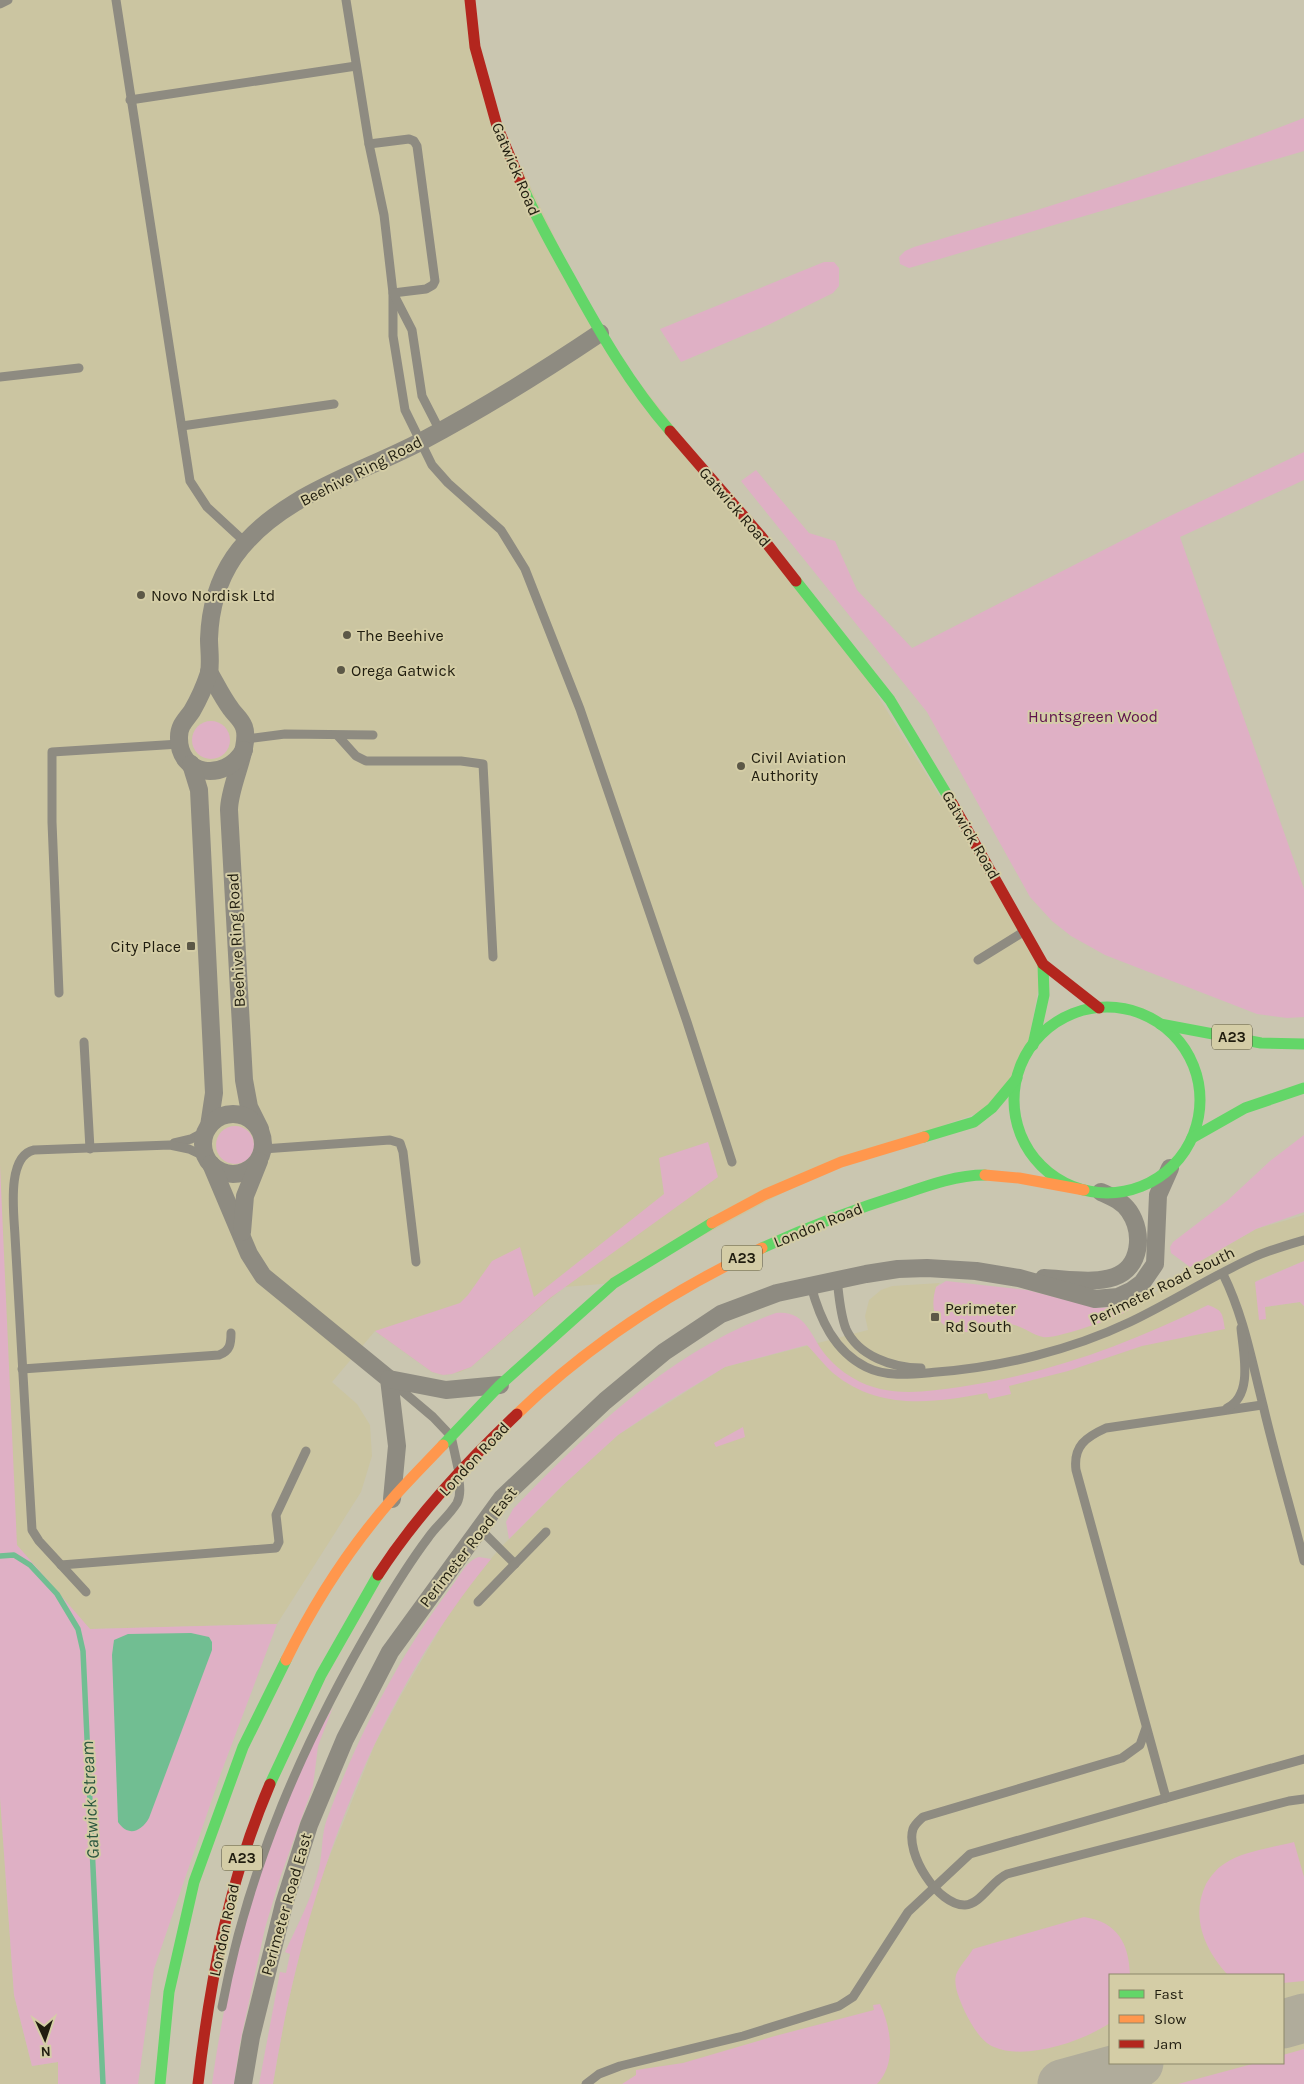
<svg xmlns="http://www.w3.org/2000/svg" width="1304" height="2084" font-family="Karla,sans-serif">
	<rect width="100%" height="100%" fill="#cac6b0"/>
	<!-- built -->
	<g fill="#cbc5a1" fill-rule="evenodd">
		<path d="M0,0H470L487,95L600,333L844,641L1043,964L1026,1054L1017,1078L992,1108L841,1162L614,1283L564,1287L471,1367L460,1372L443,1375L432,1372L375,1331L332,1382L357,1404L370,1425L372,1456L361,1492L277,1624L90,1629L9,1543L0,1347Z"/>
		<path d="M1304,1215V1261L1256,1281L1265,1307L1300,1302L1304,1306V2084H273L285,2016L308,1918L322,1875L375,1744L400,1697L456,1602L499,1549L562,1486L618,1435L725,1367L868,1330L865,1316L869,1300L881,1290L892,1286L940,1283L936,1287L1113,1315L1143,1301L1190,1267L1256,1229ZM1110,1975H1283V2063H1110Z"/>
		<path d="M0,1797L14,1995L32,2066L58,2062V2084H0Z"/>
	</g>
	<!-- green -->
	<g fill="#dfb0c5">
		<path d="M1304,118V151L916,266L909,268L900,264L899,257L905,251L914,247C1046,208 1176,168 1304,118Z"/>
		<path d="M824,262H834L839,268V286L833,293L768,325L681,362L660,329Z"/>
		<path d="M1304,452V480L1180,537L1304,889V1017L1287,1018L1257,1014L1105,955L1071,936L1052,921L1030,897L927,712L741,481L756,470L809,533L835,541L857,590L912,648L1168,517Z"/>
		<circle cx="211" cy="740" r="19"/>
		<circle cx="235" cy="1145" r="19"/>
		<path d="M1304,1135V1212L1256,1229L1190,1267L1171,1253L1170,1247L1173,1242L1228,1200L1270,1161Z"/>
		<path d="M708,1142L718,1177L550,1298L471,1367L452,1374L443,1375L432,1372L375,1331L460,1303L468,1295L492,1261L520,1247L534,1297L664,1194L659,1158Z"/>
		<path d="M0,1165L17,1545L90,1629L277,1624L221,1773L154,1969L138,2084H58V2062L32,2066L14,1995L0,1797Z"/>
		<path d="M1304,1261V1306L1300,1302L1265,1307L1266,1319L1259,1320L1255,1282Z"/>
		<path d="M946,1281L1027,1290L1097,1308L1118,1307L1147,1294C1141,1300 1134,1307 1127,1311C1117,1318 1053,1340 1043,1337C1030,1334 1021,1324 1007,1324C981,1325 960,1344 939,1320C931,1312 933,1297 936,1287Z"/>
		<path d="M1208,1305C1223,1311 1222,1312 1225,1329L1142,1346L1068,1371L1009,1386L1011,1394L989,1399L987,1393C934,1403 879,1411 833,1373C823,1364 816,1354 807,1345L725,1367L664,1404L618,1435L562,1486L509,1539L506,1522L513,1509C589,1431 671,1350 776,1313C805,1310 810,1334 824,1353C832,1363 842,1372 853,1378C886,1398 924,1392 960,1387C1048,1374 1129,1344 1208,1305Z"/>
		<path d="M743,1427L745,1437L716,1447L714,1443Z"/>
		<path d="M479,1557L491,1559C369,1708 303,1896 273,2084H259L280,1972L286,1973L290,1954L285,1952C298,1924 312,1898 319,1868C323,1852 321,1835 327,1819C357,1737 399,1656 452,1586C459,1577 467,1560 479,1557Z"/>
		<path d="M333,1707L318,1746L313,1786L280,1878L265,1928L240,2043L234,2084H212C229,1958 269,1816 333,1707Z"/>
		<path d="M1294,1842L1304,1877V1981L1283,1983V1975H1228C1205,1950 1190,1917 1206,1884C1211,1876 1216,1869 1224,1864C1243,1851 1271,1848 1294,1842Z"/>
		<path d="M1084,1917C1118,1922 1129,1944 1130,1975H1110V2023C1083,2041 1026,2061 994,2047C981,2042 971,2024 965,2012C961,2002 953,1987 956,1975C959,1966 968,1958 973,1949Z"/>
		<path d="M880,2004C891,2027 897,2064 877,2084H622L636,2075V2070L683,2063L775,2036L874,2010L873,2005Z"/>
		<path d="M1304,2049V2084H1178L1256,2063H1283V2055Z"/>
	</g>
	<!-- water -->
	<path fill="#71be92" d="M191,1633L209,1637L212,1642V1650L149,1818C141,1832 128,1837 118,1822L112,1655L114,1640L128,1634Z"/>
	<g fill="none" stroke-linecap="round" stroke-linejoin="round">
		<!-- stream -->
		<path stroke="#71be92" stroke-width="5.5" d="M0,1556L14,1555L30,1565L57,1594L78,1629L83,1651L103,2084"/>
		<!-- taxiway -->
		<g stroke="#b0ac9b" stroke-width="49">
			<path d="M1283,2024L1304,2018"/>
			<path d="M1062,2084L1139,2063"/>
		</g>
		<!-- lane -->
		<g stroke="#8e8b81" stroke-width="9">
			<path d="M116,0L190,481L207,507L246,543"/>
			<path d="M346,0L369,144L384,215L393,293V336L405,410L432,465L448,483L501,530L525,569L580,709L687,1022L732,1162"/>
			<path d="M0,4L8,0"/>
			<path d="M130,100L356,66"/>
			<path d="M369,144L409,139L414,141L417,146L435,281L433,285L426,289L393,293L412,330L422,396L440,431"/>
			<path d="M0,377L79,368"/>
			<path d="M182,426L334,404"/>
			<path d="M338,736L356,756L366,761H461L483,764L493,957"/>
			<path d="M246,739L285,734L373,735"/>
			<path d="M978,960L1025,931"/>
			<path d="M59,993L52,822V752L180,744"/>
			<path d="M84,1042L90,1149"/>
			<path d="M174,1143L191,1139L206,1131"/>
			<path d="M263,1149L390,1140L400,1143L403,1152L416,1262"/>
			<path d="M1223,1274C1244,1317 1251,1358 1263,1405C1275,1457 1291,1509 1304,1561"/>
			<path d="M837,1279C839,1295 840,1314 846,1329C858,1356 893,1368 921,1368"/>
			<path d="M811,1286C820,1319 834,1351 866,1367C888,1378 914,1374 937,1372C1002,1367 1071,1350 1130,1322C1172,1302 1212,1276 1254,1257C1270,1250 1287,1245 1304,1240"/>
			<path d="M22,1369L219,1355C230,1351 231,1344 231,1333"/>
			<path d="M394,1384L433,1417L451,1436L458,1468"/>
			<path d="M1262,1405L1106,1428C1086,1437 1073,1446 1076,1470L1166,1798L1304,1759"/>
			<path d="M1227,1408C1254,1395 1243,1352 1241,1328"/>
			<path d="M479,1528L515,1564"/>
			<path d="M61,1565L276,1548L279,1542L276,1515L306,1451"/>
			<path d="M86,1592L39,1541L32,1530L15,1236C14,1214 6,1156 34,1150L170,1145L189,1149L206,1157"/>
			<path d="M478,1602L546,1532"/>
			<path d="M1146,1728L1140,1745L1122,1758L923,1817C919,1821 915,1824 913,1829C905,1853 938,1906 965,1905C981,1904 991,1881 1007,1874L1289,1801L1304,1799"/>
			<path d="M222,2007C248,1867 304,1740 376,1618C392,1591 409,1563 428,1538C436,1526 449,1516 457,1503C460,1497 460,1487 459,1481"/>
			<path d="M586,2084L599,2074L620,2066L743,2036L839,2006L853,1997L908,1912L970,1854L1166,1798"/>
		</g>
		<!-- street -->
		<g stroke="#8e8b81" stroke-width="18">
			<path d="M209,672C216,684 222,697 231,709C235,715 241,719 244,727C251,746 229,785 229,810L244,1080L249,1107L260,1129"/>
			<path d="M244,750C225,783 178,776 179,737C179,725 186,720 192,711C199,699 205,685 209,673C211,662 209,649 209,639C210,608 217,582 234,557C277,496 359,474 422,441C484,408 542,372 600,333"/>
			<path d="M191,764L199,790L214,1093L209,1126"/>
			<circle cx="233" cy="1144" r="30"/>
			<path d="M211,1164L249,1254L263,1276L389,1379L397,1446L392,1499"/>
			<path d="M242,1232L245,1196L259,1161"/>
			<path d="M1044,1278C1066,1279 1094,1284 1114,1277C1141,1268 1144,1233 1129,1211C1122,1201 1112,1197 1101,1192"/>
			<path d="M389,1379L446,1390L500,1385"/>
			<path d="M243,2084L251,2037L284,1904L309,1825L345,1739L390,1652L502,1498L605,1401L664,1352L721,1314L777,1293L866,1274L898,1269L927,1268L976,1271L1019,1278L1095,1299L1118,1297L1131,1291L1142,1283L1155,1264L1158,1195L1170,1168"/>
		</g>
		<!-- fast -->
		<g stroke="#63d668" stroke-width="11">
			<path d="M521,183C535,216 552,246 570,278C599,331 630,385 670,431"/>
			<path d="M796,581L890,700L952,803"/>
			<circle cx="1107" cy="1100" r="93"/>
			<path d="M1160,1024L1261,1043L1304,1044"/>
			<path d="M1033,1045L1044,995L1043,964"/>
			<path d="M924,1137L974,1122L992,1108L1017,1078"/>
			<path d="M1192,1138L1245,1108L1304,1088"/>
			<path d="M762,1248C808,1227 855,1209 903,1194C929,1185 957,1175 985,1175"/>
			<path d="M443,1445L500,1385L614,1283L712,1223"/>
			<path d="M270,1784L321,1675L378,1575"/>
			<path d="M160,2084L169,1992L194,1882L243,1747L286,1660"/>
		</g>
		<!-- slow -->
		<g stroke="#ff974d" stroke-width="11">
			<path d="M985,1175L1019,1178L1084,1190"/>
			<path d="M712,1223L764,1195L841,1162L924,1137"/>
			<path d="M517,1414C588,1345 673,1290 762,1248"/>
			<path d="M286,1660C314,1603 351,1546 393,1498C409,1480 426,1463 443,1445"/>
		</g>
		<!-- jam -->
		<g stroke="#b3261e" stroke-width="11">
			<path d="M470,0L475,47L497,126L521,183"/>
			<path d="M670,431L760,535L796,581"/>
			<path d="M952,803L1043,964L1099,1008"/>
			<path d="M378,1575C417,1515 466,1463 517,1414"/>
			<path d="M198,2084C210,1980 229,1880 270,1784"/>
		</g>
	</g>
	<!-- markers -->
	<g fill="#5c5847" stroke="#d4cda6" stroke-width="2">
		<circle cx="141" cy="595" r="5"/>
		<circle cx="347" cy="635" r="5"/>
		<circle cx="341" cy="670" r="5"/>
		<circle cx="741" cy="766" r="5"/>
		<rect x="186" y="941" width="10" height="10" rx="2.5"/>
		<rect x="930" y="1312" width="10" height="10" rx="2.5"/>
	</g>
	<g text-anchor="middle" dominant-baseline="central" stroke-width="4" stroke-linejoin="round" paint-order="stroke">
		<!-- shield labels -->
		<g fill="#d4cda6" stroke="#56523c" stroke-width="1">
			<rect x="1212" y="1024.5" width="40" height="25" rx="4"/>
			<rect x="722" y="1245.5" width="40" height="25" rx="4"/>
			<rect x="222" y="1845.5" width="40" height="25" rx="4"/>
		</g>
		<g font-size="15" font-weight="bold" fill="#201d0f">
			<text x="1232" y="1037">A23</text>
			<text x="742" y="1258">A23</text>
			<text x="242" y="1858">A23</text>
		</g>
		<!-- street labels -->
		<g font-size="16" fill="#201d0f" stroke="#d4cda6">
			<text transform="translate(516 169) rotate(67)">Gatwick Road</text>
			<text transform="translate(361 471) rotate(-27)">Beehive Ring Road</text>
			<text transform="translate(735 507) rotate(49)">Gatwick Road</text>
			<text transform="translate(971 835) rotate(60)">Gatwick Road</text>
			<text transform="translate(236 940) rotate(-93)">Beehive Ring Road</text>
			<text transform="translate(818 1225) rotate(-22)">London Road</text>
			<text transform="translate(1162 1286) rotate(-26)">Perimeter Road South</text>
			<text transform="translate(474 1459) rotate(-47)">London Road</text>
			<text transform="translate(468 1547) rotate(-52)">Perimeter Road East</text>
			<text transform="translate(286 1904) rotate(-74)">Perimeter Road East</text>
			<text transform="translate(224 1930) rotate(-78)">London Road</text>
		</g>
		<!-- poi labels -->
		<g font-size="16" fill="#201d0f" stroke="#d4cda6" text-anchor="start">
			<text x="151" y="595">Novo Nordisk Ltd</text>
			<text x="357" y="635">The Beehive</text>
			<text x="351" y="670">Orega Gatwick</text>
			<text x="751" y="757">Civil Aviation<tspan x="751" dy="18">Authority</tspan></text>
			<text x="181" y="946" text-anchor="end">City Place</text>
			<text x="945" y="1308">Perimeter<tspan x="945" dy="18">Rd South</tspan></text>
		</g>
		<!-- park labels -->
		<g font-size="16" fill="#5e104c" stroke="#d4cda6">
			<text x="1093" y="716">Huntsgreen Wood</text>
		</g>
		<!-- water labels -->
		<g font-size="18" font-style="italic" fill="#29563e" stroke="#d4cda6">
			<text transform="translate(90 1800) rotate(-93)">Gatwick Stream</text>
		</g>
	</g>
	<!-- legend -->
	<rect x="1109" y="1974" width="175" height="90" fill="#d4cda6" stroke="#8c876a"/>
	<rect x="1119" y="1990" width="25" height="8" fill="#63d668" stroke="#8c876a"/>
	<text x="1154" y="1999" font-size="15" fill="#201d0f">Fast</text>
	<rect x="1119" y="2015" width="25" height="8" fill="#ff974d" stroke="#8c876a"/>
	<text x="1154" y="2024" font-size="15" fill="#201d0f">Slow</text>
	<rect x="1119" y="2040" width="25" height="8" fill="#b3261e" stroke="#8c876a"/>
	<text x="1154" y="2049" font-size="15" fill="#201d0f">Jam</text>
	<!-- north arrow -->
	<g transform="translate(45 2039) rotate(177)" stroke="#d4cda6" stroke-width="4" paint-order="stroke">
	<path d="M0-4L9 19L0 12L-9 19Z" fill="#201d0f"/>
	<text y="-8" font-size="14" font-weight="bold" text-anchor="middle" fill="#201d0f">N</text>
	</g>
</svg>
